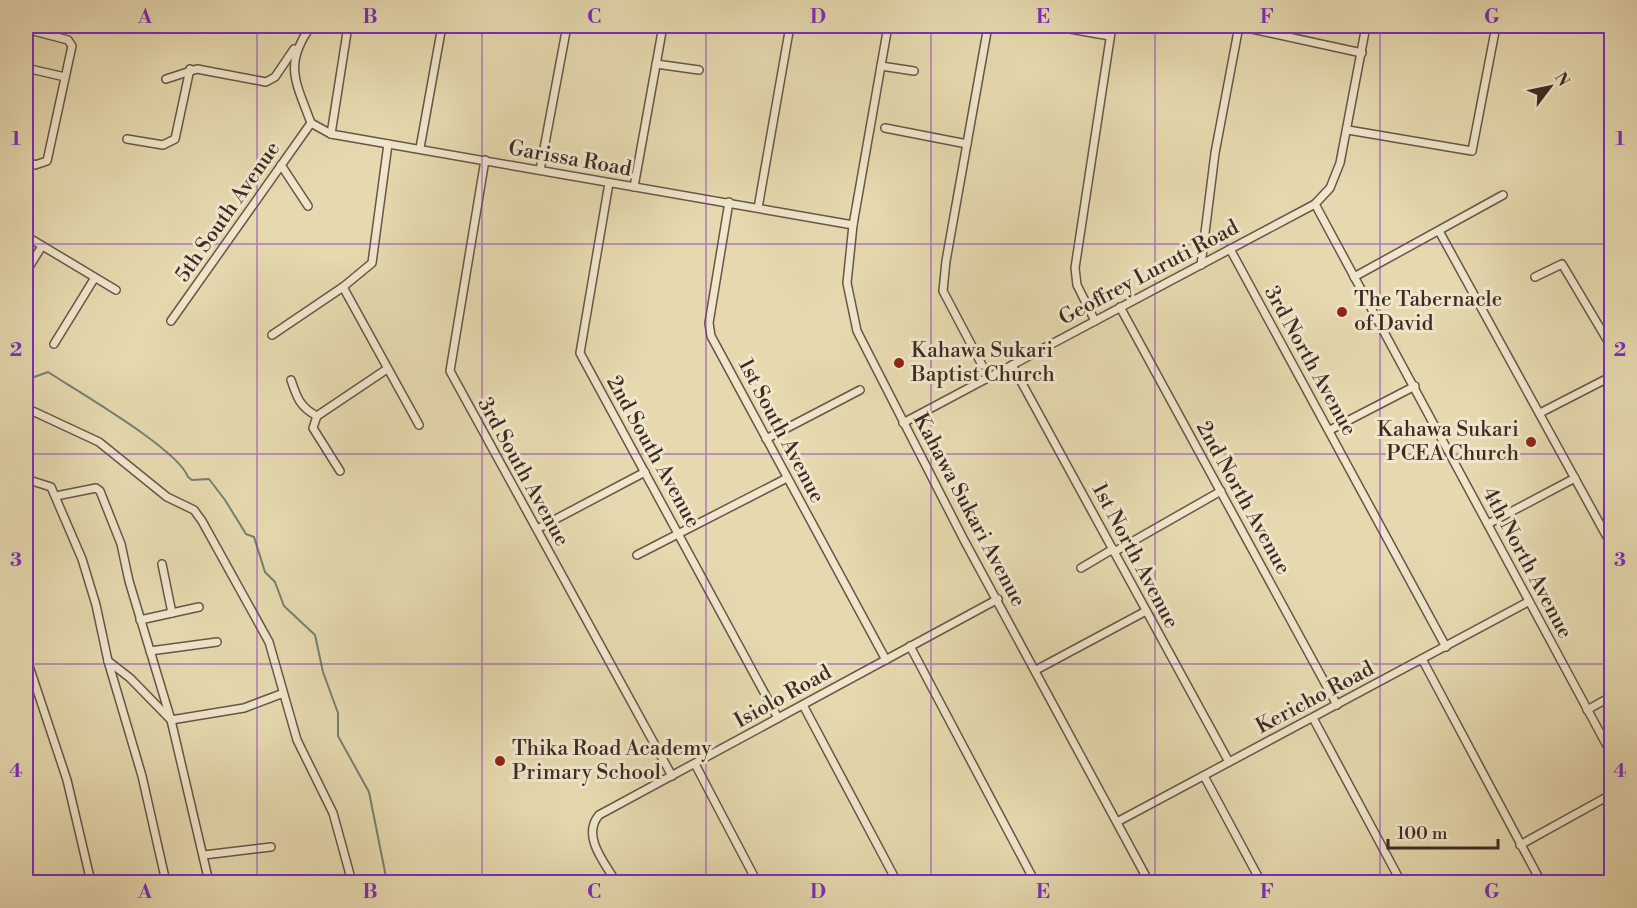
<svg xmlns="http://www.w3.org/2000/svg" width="1637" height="908" font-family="'Libre Bodoni',serif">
	<rect width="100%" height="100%" fill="#e6d9af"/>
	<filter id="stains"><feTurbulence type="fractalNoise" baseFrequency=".00333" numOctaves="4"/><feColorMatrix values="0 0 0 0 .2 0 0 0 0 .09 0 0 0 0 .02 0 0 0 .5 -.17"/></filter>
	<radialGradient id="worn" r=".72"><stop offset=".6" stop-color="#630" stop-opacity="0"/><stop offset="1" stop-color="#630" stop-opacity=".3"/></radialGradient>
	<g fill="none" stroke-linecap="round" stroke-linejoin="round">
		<!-- stream -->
		<path stroke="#738171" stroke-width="2" d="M26,380L48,372C77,391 178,449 188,477L192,480L209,479L225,500L246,534L254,537L265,572L275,582L284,606L315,635L323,672L338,713V736L369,792L387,882"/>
		<defs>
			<g id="minor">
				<path d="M311,26C283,65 296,82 311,123L331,134L853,225"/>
				<path d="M888,26L853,225L847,283L857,331L964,540L1149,882"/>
				<path d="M1053,26L1110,36"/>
				<path d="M1238,26L1362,53"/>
				<path d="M26,29L68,40L72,46L47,161L35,165L26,160"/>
				<path d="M656,64L699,70"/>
				<path d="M881,66L914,71"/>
				<path d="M26,68L65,77"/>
				<path d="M166,79L197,69L266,82L275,77L294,49"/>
				<path d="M885,128L967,144"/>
				<path d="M1348,130L1472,151L1496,26"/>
				<path d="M331,134L348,26"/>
				<path d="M127,139L163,145L175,139L190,69"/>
				<path d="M420,148L442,26"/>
				<path d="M485,160L450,371L672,776"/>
				<path d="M281,165L308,206"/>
				<path d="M540,170L567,26"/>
				<path d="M609,183L580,353L778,718"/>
				<path d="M634,187L663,26"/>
				<path d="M729,202L709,323L711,336L886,660"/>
				<path d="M1315,204L1612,755"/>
				<path d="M758,208L790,26"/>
				<path d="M1439,231L1612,546"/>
				<path d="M26,236L116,290"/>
				<path d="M1230,249L1446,647"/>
				<path d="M1201,265L1215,153L1239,26"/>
				<path d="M26,272L42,246"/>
				<path d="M1354,277L1503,195"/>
				<path d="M1535,277L1562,264L1612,348"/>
				<path d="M343,287L419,425"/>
				<path d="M1120,307L1337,705"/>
				<path d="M171,321L311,123"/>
				<path d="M1095,321L1077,285L1075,268L1112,26"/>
				<path d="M272,335L343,287L372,263L388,144"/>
				<path d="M54,344L94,279"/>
				<path d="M982,365L943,291L946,261L988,26"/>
				<path d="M1012,365L1229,762"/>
				<path d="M291,380C297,398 300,407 317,416"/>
				<path d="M26,408L99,442L167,497L194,510L202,521L269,642L297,740L333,813L352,882"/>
				<path d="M1540,413L1612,376"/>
				<path d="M903,423L1315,204L1330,188L1340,163L1366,26"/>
				<path d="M1330,430L1415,386"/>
				<path d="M766,439L860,390"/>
				<path d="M340,471L313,428L317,416L387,369"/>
				<path d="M26,479L51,487L82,559L96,605L108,661L142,776L166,882"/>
				<path d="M56,496L96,488L100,491L121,544L129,581L171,720L209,882"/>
				<path d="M1488,524L1575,478"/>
				<path d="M537,529L645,472"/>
				<path d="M1114,552L1221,491"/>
				<path d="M637,555L787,478"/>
				<path d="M162,564L172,613"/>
				<path d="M1081,568L1113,549"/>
				<path d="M140,620L199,607"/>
				<path d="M910,646L1035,882"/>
				<path d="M150,651L217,642"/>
				<path d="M26,657L67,780L91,882"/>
				<path d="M1422,659L1541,882"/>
				<path d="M108,661L130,678L171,720L244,708L281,694"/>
				<path d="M1036,670L1146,611"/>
				<path d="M803,705L897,882"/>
				<path d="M1587,710L1612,696"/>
				<path d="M1313,718L1401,882"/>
				<path d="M695,764L757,882"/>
				<path d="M1204,776L1261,882"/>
				<path d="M1117,822L1528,602"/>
				<path d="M1520,845L1612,794"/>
				<path d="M204,855L271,847"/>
				<path d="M536,880L538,882"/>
				<path d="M616,882C605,863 581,836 599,815L998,599"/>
			</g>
		</defs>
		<!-- minor casing -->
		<use href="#minor" stroke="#675647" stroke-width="10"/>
		<!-- minor -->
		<use href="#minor" stroke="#efe6cb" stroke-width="7"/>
	</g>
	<!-- grid -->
	<path fill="none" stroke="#7b2cbf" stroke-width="1.5" stroke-opacity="0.55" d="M257,26V882M482,26V882M706,26V882M931,26V882M1155,26V882M1380,26V882M26,244H1612M26,454H1612M26,664H1612"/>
	<!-- markers -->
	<g fill="#8f2418" stroke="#efe6cb" stroke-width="2">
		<circle cx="1342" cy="312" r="6"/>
		<circle cx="899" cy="363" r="6"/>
		<circle cx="1531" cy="442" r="6"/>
		<circle cx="500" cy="761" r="6"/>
	</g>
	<g text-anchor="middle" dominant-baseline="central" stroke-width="6" stroke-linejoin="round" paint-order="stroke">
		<!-- street labels -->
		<g font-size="21" fill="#3d2b24" stroke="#efe6cb">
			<text transform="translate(570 159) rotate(10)">Garissa Road</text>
			<text transform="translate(228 212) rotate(-55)">5th South Avenue</text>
			<text transform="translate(1149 273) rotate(-28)">Geoffrey Luruti Road</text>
			<text transform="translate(1310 361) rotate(61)">3rd North Avenue</text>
			<text transform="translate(781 431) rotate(62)">1st South Avenue</text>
			<text transform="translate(653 452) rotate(61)">2nd South Avenue</text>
			<text transform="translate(523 472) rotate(61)">3rd South Avenue</text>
			<text transform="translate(1243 498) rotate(61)">2nd North Avenue</text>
			<text transform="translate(969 510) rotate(62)">Kahawa Sukari Avenue</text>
			<text transform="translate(1135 556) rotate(62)">1st North Avenue</text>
			<text transform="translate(1527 563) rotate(62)">4th North Avenue</text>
			<text transform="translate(783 697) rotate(-29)">Isiolo Road</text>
			<text transform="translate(1315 698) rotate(-28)">Kericho Road</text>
		</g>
		<!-- poi labels -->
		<g font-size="21" fill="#3d2b24" stroke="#efe6cb" text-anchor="start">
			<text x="1354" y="300">The Tabernacle<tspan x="1354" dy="24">of David</tspan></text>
			<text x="911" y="351">Kahawa Sukari<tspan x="911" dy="24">Baptist Church</tspan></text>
			<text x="1519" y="430" text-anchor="end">Kahawa Sukari<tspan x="1519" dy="24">PCEA Church</tspan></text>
			<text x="512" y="749">Thika Road Academy<tspan x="512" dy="24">Primary School</tspan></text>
		</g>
	</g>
	<!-- margin -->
	<rect width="1637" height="908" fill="none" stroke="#e6d9af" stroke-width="66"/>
	<!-- north arrow -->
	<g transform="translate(1550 87) rotate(58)" stroke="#efe6cb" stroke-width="4.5" paint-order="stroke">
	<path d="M0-4.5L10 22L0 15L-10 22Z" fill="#3d2b24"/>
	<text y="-9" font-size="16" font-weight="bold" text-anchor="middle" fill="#3d2b24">N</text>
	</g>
	<!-- scale -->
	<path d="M1388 839v9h110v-9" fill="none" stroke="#3d2b24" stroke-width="3"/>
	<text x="1397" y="839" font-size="18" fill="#3d2b24" stroke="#efe6cb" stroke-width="4.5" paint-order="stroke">100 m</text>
	<rect x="33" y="33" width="1571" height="842" fill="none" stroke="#7b2cbf" stroke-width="2"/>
	<g font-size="20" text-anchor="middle" font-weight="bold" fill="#7b2cbf">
		<text x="145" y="23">A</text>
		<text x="370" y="23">B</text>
		<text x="594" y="23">C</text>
		<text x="818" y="23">D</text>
		<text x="1043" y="23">E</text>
		<text x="1267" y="23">F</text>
		<text x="1492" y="23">G</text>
		<text x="16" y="145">1</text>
		<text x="1620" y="145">1</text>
		<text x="16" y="356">2</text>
		<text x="1620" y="356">2</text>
		<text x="16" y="566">3</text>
		<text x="1620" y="566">3</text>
		<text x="16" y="777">4</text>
		<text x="1620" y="777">4</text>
		<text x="145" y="898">A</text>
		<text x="370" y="898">B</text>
		<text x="594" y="898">C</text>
		<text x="818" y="898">D</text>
		<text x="1043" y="898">E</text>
		<text x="1267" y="898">F</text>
		<text x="1492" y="898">G</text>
	</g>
	<rect width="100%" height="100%" filter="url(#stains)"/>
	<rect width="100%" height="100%" fill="url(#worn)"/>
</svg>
